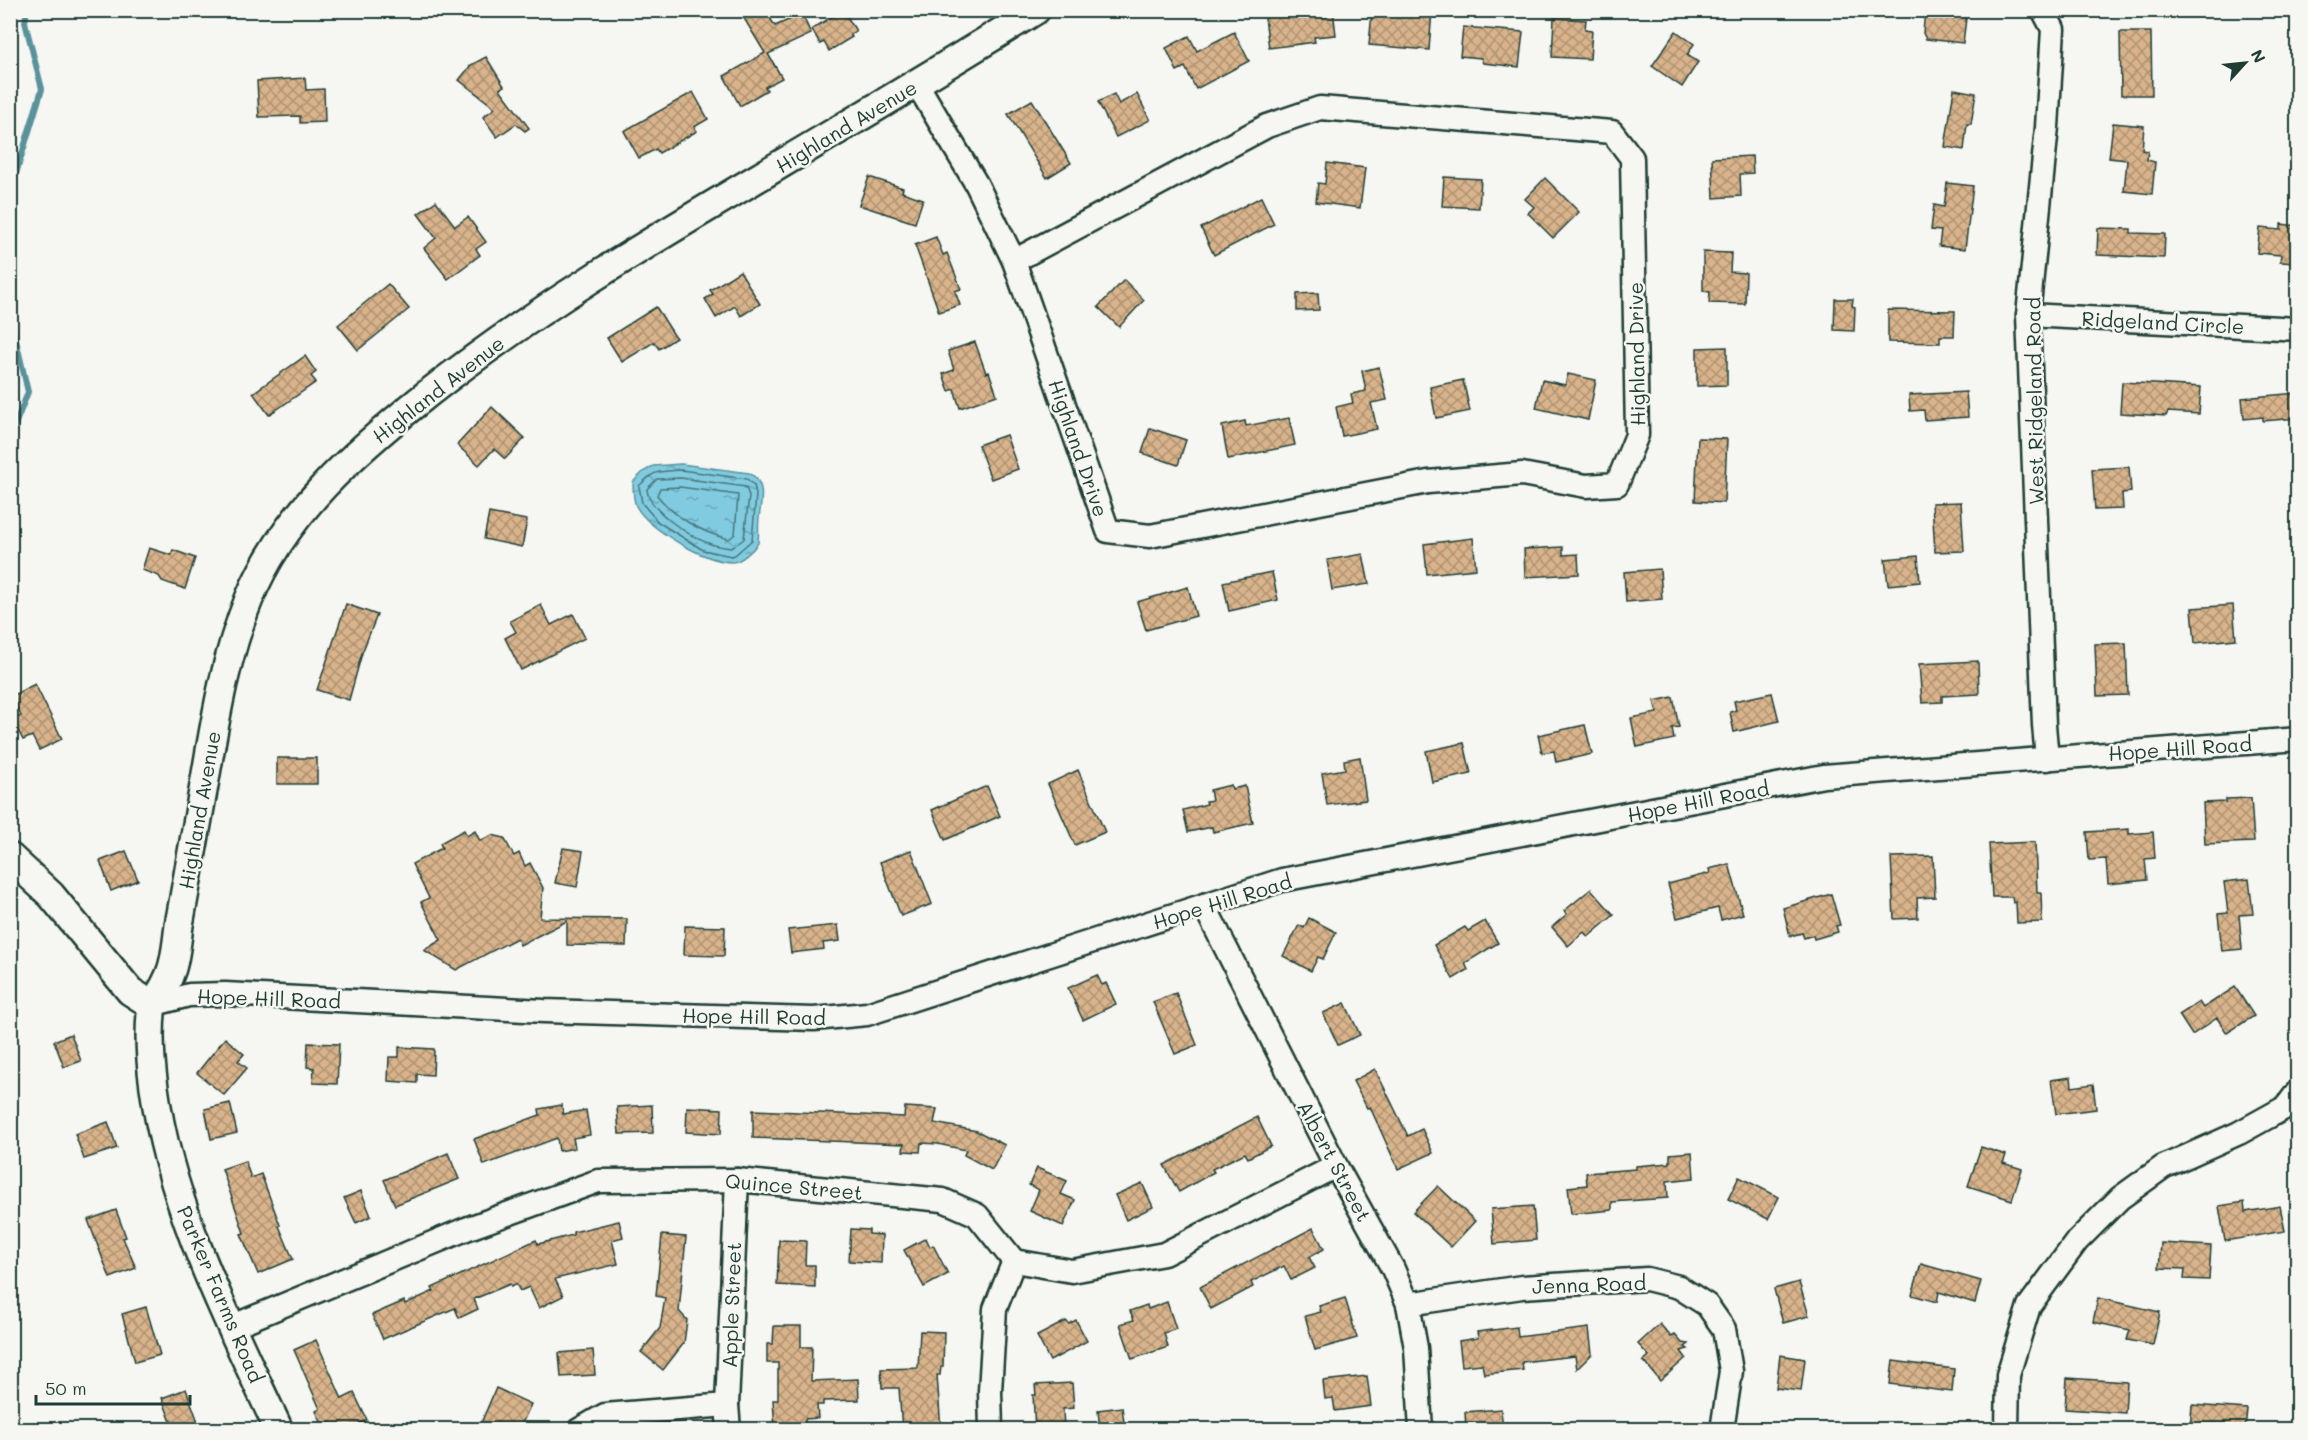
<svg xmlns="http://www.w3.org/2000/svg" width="2308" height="1440" font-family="Mali,sans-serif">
	<defs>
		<pattern id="water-ripples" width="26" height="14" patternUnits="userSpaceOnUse" patternTransform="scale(1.5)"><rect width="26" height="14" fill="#81cbe1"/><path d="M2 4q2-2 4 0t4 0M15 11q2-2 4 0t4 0" fill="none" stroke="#69a6b7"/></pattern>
		<pattern id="building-cross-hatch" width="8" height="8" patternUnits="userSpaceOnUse" patternTransform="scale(1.5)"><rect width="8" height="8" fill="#d9b38b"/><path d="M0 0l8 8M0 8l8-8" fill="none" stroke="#af9372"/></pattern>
	</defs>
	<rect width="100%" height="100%" fill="#f6f6f2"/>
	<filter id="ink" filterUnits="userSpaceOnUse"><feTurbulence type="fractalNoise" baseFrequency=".0167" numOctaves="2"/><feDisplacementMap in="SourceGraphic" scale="12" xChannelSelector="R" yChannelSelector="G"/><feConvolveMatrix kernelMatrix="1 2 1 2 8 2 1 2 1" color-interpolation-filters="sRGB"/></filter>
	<g filter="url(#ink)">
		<!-- water -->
		<path fill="url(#water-ripples)" stroke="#5a929c" stroke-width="1.5" d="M681,464L749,473C767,482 761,502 759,518C758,526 759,535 758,543C753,550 741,562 732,562C705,562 648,529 636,506C633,499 633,490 633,482L643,472L653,466Z"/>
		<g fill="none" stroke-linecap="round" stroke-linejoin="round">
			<!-- shore -->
			<g stroke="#467679" stroke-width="1.5">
				<path d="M681,470L747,479L754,485L756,495L752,540L735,555L731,556L703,550L658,522L642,503L639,486C656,469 657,472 681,470Z"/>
				<path d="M681,478L746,487L749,496L744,539L731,548C723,547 715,546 708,543C689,536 648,510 647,489L657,479Z"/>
				<path d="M680,487L738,495L735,534L729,539C702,533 674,517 657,495L660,488Z"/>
			</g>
			<!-- stream -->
			<g stroke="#5a929c" stroke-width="6">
				<path d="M10,193L42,89L25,22L27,10"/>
				<path d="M10,314L28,392L10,438"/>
			</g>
		</g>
		<!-- building -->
		<g fill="url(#building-cross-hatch)" stroke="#1f3d34" stroke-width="1.5">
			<path d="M739,10H765L775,26L802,14L811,34L768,54L782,78L765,87L767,90L740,106L724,76L765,53Z"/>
			<path d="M843,10L856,31L850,34L852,37L829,51L824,42L820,44L812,29Z"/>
			<path d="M1264,10H1333L1336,35L1314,37L1315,42L1269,48Z"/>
			<path d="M1390,10H1432L1429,50L1369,45L1372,12L1389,14Z"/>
			<path d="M1925,10H1967L1963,43L1926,39L1923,33Z"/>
			<path d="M1554,18L1586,20L1585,29L1592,30L1590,59L1552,57Z"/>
			<path d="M1463,27L1523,32L1519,67L1483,63L1481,58L1460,56Z"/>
			<path d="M1676,31L1694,44L1687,55L1698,62L1682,87L1652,66Z"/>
			<path d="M1234,32L1249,61L1196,89L1185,67L1177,71L1166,48L1189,36L1197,51Z"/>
			<path d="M2120,32H2151L2152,95H2121Z"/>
			<path d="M486,57L504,86L500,89L529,128L525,131L516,124L497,137L483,117L495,108L459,80L471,65Z"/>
			<path d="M305,78L306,90L324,89L325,122L300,123V116L259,117L257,81Z"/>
			<path d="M1954,89L1976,93L1971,124H1967L1964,150L1945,147Z"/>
			<path d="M693,92L708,119L694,127L697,131L659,153L656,149L639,158L624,131Z"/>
			<path d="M1114,94L1119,104L1137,94L1150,120L1116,137L1098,102Z"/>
			<path d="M1032,100L1071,163L1047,178L1008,114Z"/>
			<path d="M2113,123L2144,126L2142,150L2148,151L2147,160L2155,162L2152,194L2124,191L2127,160L2109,158Z"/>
			<path d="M1752,156L1753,173L1740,174L1741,196L1714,198L1712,158Z"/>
			<path d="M1327,163L1365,168L1360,208L1316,202L1318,183L1325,184Z"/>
			<path d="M869,177L903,188L902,192L923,199L915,223L859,205Z"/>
			<path d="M1444,177L1481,179L1479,208L1442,206Z"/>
			<path d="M1545,178L1579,212L1553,238L1528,213L1534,207L1525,199Z"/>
			<path d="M1947,183L1973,186L1965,249L1939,246L1941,231L1931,230L1934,205L1944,207Z"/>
			<path d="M1261,197L1274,224L1214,255L1201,228Z"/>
			<path d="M436,201L455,226L468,217L486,242L476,249L480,255L448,279L424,248L436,238L418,214Z"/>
			<path d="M2281,224L2298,226V263L2280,262L2281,255L2257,253L2260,228L2281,230Z"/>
			<path d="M2098,228L2131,229V233L2165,234L2164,258L2097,255Z"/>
			<path d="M936,237L943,255L947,253L961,289L955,291L960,305L939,312L915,245Z"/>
			<path d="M1703,252L1731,253L1730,272L1746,273L1745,304L1709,303L1710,292L1703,291Z"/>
			<path d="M740,271L760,304L741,316L735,306L716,318L705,299L713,294L710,290Z"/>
			<path d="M1124,280L1144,300L1119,327L1098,307Z"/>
			<path d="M388,284L409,309L358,350L338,325Z"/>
			<path d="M1318,293L1319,310L1297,311V294Z"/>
			<path d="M1835,299H1853L1852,306L1855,307L1854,331L1834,330Z"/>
			<path d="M656,307L676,338L659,349L654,342L622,362L607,338Z"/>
			<path d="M1888,310L1955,311L1954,336H1940V343L1888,342Z"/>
			<path d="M975,342L986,373L989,372L997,395L960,408L954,389L949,391L943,374L954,370L948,351Z"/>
			<path d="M1727,347V385L1697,386V348Z"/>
			<path d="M305,356L316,372L311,376L316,382L269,415L253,393Z"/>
			<path d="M1379,367L1387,400L1371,403L1377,429L1342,436L1336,407L1353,403L1351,394L1366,391L1362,371Z"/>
			<path d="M1568,374L1596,380L1588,420L1536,408L1542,380L1565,385Z"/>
			<path d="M1463,380L1470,411L1436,418L1430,387Z"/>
			<path d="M2122,382L2201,387L2199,414L2168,412L2166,416L2120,413Z"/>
			<path d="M1966,392L1968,417L1925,420L1924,410L1910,411L1909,395Z"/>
			<path d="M2298,393V418L2263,421V417L2244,419L2242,398Z"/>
			<path d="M492,407L525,438L505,459L494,449L479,465L457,445Z"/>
			<path d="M1289,418L1295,445L1228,459L1222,426L1245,421L1246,426Z"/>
			<path d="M1150,428L1186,440L1178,465L1142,453Z"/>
			<path d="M1006,435L1018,469L991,479L978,445Z"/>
			<path d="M1698,438L1727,439L1724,503L1695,501Z"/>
			<path d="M2129,467L2131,492L2122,493L2123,509L2095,510L2092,469Z"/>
			<path d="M1961,502L1964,551L1935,552L1932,503Z"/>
			<path d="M489,513L527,520L522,547L484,539Z"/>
			<path d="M1473,538L1476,569L1427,574L1424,544Z"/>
			<path d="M1563,547V555L1578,554L1579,574L1525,577L1524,549Z"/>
			<path d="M149,548L171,555L173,550L195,558L185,589L162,581L159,576L142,570Z"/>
			<path d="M1363,554L1369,584L1332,590L1327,560Z"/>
			<path d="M1918,556L1920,582L1888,585L1885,559Z"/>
			<path d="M1660,569L1662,599L1626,602L1624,572Z"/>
			<path d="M1272,572L1278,600L1229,611L1223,582Z"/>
			<path d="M1188,587L1196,616L1146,630L1137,602Z"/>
			<path d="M346,604L377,615L362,653L349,700L317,690Z"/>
			<path d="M541,605L551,625L573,614L585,638L521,670L505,638L516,632L510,621Z"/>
			<path d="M2233,605L2236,639L2195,643L2192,608Z"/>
			<path d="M2126,643L2128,695L2097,696L2095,644Z"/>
			<path d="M1978,661L1979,694L1942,696V702L1922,703L1919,664Z"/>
			<path d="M35,684L62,739L39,750L32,736L23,740L13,720L21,716L11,696Z"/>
			<path d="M1772,693L1779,721L1734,732L1730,712L1736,710L1734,701Z"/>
			<path d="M1673,697L1679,727L1672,728L1674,739L1637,747L1631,718L1657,713L1654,701Z"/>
			<path d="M1585,725L1592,754L1556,762L1554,751L1542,753L1538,735Z"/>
			<path d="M1464,743L1471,774L1432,782L1426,751Z"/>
			<path d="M1360,757L1366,800L1327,805L1322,773L1345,769L1344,760Z"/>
			<rect x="277" y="758" width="40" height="26"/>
			<path d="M1078,770L1105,832L1075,845L1048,784Z"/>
			<path d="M1231,785L1232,789L1245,786L1253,823L1213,832L1212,827L1188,832L1183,810L1207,804L1206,801L1212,800L1210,790Z"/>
			<path d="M987,786L1000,816L945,840L932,810Z"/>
			<path d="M2251,798L2254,842L2205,844L2203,803L2226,802V799Z"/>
			<path d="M2129,829V834L2153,832L2155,858L2145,859L2147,880L2108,884L2106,859L2089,860L2087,832Z"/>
			<path d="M464,830L467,836L475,831L480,841L492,835L504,838L514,856L519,853L525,866L530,863L543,888L540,918L627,919L626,946L567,945V921L520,945L517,938L456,970L424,950L441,940L421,902L429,898L412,864L442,848L440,843Z"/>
			<path d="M2035,842L2037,893H2041L2042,922L2017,923L2016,902L2013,903L2012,897H1992L1989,844Z"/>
			<path d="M563,848L583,851L577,887L555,883Z"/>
			<path d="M911,850L932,904L901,916L880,862Z"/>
			<path d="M126,851L138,880L111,891L100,861Z"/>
			<path d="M1933,856L1935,897L1917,898L1918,918L1894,919L1891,857Z"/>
			<path d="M1729,864L1743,914L1721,920L1718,908L1677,918L1668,884L1710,873L1709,869Z"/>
			<path d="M2249,879L2253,914L2239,915L2242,949L2222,951L2218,914L2228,913L2224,882Z"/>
			<path d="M1591,889L1614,915L1588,937L1584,932L1568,946L1552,927L1567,914L1564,911Z"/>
			<path d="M1831,894L1840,925L1836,926L1838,932L1814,939L1813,935L1804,938L1802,933L1790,936L1783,908Z"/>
			<path d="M1309,918L1336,932L1323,959L1318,957L1311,971L1283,956L1299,925L1304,928Z"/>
			<path d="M1485,921L1498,943L1465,963L1468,970L1453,979L1434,945L1465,927L1468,931Z"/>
			<path d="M838,925L840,941L823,943L824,949L791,953L788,930Z"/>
			<path d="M685,926L725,927L724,956L684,955Z"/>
			<path d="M1097,975L1102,985L1106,983L1116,1004L1083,1020L1068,988Z"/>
			<path d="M2235,987L2254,1016L2227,1033L2217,1018L2192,1035L2179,1015L2199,1002L2203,1008Z"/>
			<path d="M1176,993L1197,1045L1175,1054L1153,1002Z"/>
			<path d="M1345,1003L1360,1035L1338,1045L1323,1013Z"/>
			<path d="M71,1034L81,1061L64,1067L54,1041Z"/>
			<path d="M225,1038L244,1054L238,1061L247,1068L224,1095L197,1073Z"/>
			<path d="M308,1043L339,1044L337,1084L313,1083L314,1068L307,1067Z"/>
			<path d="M399,1047L434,1049L433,1075L417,1074V1083L388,1081L389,1057H399Z"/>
			<path d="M1375,1069L1408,1136L1422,1129L1433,1153L1398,1169L1370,1107L1367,1108L1353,1081Z"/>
			<path d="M2071,1077L2072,1087L2093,1084L2096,1109L2056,1114L2051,1080Z"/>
			<path d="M230,1103L237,1133L211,1139L205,1109Z"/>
			<path d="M562,1105L563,1114L586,1110L590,1135L573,1138L575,1148L559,1151L557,1138L484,1165L474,1139L540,1115L539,1109Z"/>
			<path d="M652,1105L653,1133L619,1134L617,1107Z"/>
			<path d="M687,1107L722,1109L721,1134L686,1132Z"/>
			<path d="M905,1107L937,1109L934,1123L977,1131L1005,1145L992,1170L964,1155L966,1150L938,1144L921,1143L920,1152L903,1151L904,1144L753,1138V1110L904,1117Z"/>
			<path d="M1257,1117L1271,1146L1248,1158L1245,1153L1212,1169L1214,1172L1179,1192L1164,1165Z"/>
			<path d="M108,1122L117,1148L84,1159L75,1134Z"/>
			<path d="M1981,1147L2006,1155L2003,1163L2022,1169L2012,1200L1968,1186Z"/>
			<path d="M1692,1152L1694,1178L1667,1181L1668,1198L1612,1202V1210L1571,1214L1568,1187L1587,1185L1586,1173L1636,1169V1166L1670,1163V1154Z"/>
			<path d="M448,1153L459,1179L395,1205L384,1180Z"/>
			<path d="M245,1161L251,1178L261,1174L280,1225L279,1226L293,1259L258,1274L241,1234L244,1233L222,1169Z"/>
			<path d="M1037,1168L1067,1181L1061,1194L1075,1200L1063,1226L1030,1211L1039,1190L1029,1185Z"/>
			<path d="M1739,1177L1779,1197L1768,1219L1728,1199Z"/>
			<path d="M1142,1183L1153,1207L1126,1220L1115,1195Z"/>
			<path d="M1438,1186L1475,1221L1451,1247L1413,1212Z"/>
			<path d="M361,1191L371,1216L356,1223L344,1198Z"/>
			<path d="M2244,1202L2245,1212L2280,1206L2285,1231L2225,1241L2219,1206Z"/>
			<path d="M1533,1206L1536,1240L1494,1244L1491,1209Z"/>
			<path d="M116,1210L126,1237L123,1238L136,1268L110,1278L88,1220Z"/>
			<path d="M619,1221L623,1237L612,1240L618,1264L555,1279L563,1296L539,1308L529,1287L520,1291L516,1284L511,1286L510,1284L474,1299L478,1309L459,1318L455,1308L383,1339L372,1315L404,1301L405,1304L434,1291L432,1288L536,1240L538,1244L573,1235V1232Z"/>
			<path d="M1313,1228L1324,1249L1309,1257L1315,1268L1291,1280L1284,1266L1251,1282L1253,1287L1211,1309L1200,1287Z"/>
			<path d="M851,1229L869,1230V1234L882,1235L881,1263L849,1261Z"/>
			<path d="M662,1235L686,1237L679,1311L687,1320L684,1343L663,1370L641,1352L660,1328L665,1298L656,1296Z"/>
			<path d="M926,1238L930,1247L933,1245L948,1274L924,1287L904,1250Z"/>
			<path d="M779,1240L806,1241L805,1265H815V1287L777,1285Z"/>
			<path d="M2161,1243L2211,1246L2209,1280L2184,1279L2185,1269L2159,1268Z"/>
			<path d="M1921,1264L1981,1281L1975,1303L1939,1292L1937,1302L1912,1295Z"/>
			<path d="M1799,1282L1809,1316L1783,1323L1774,1289Z"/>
			<path d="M1345,1298L1357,1338L1315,1350L1305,1316L1321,1312L1319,1306Z"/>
			<path d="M2098,1298L2160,1312L2153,1345L2127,1340L2130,1330L2093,1322Z"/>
			<path d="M1167,1302L1176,1329L1164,1333L1168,1347L1132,1359L1120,1324L1134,1320L1130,1311L1147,1305L1148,1309Z"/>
			<path d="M146,1307L160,1355L135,1362L122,1314Z"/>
			<path d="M1076,1320L1087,1341L1050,1361L1037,1336L1066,1321L1069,1324Z"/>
			<path d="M1660,1324L1671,1337L1675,1335L1682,1343L1689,1344L1685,1347L1688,1349L1681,1351L1686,1358L1660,1381L1644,1361L1642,1362L1649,1356L1638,1344Z"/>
			<path d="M774,1326H801V1347H812L811,1381L858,1379L859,1400L823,1401V1405H817L818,1418L805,1419L806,1430H775L773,1400H778V1363H767V1344H773Z"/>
			<path d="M1517,1327L1518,1337L1589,1328L1592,1354L1577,1369L1575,1356L1522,1362L1523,1370L1484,1374L1482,1364L1462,1366L1459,1341L1478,1338L1477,1332Z"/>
			<path d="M920,1331L944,1332L943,1367H941L940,1375H937L941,1430H902L899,1388H882L881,1369L918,1368Z"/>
			<path d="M316,1340L342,1399L354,1393L367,1420L347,1430H325L316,1411L320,1409L294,1350Z"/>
			<path d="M593,1350L595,1375L561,1377L559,1353Z"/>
			<path d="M1780,1355L1805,1359L1801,1391L1776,1388Z"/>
			<path d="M1893,1361L1954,1369L1952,1392L1890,1384Z"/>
			<path d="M1367,1376L1371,1406L1335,1411L1333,1398L1325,1399L1323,1381Z"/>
			<path d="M2067,1378L2127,1382L2125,1413L2065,1409Z"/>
			<path d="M1072,1383L1074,1408L1063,1409L1064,1429L1035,1430L1033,1395H1036L1035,1385Z"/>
			<path d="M496,1388L531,1404L519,1430H478Z"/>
			<path d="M186,1389L201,1430H174L162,1398Z"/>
			<path d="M2192,1405L2247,1409L2245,1430H2190Z"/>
			<path d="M1122,1407L1125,1430H1100L1098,1410Z"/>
			<path d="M1501,1409L1503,1430H1466L1465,1412Z"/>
		</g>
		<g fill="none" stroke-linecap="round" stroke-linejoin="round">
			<defs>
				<g id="minor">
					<path d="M2043,10L2053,29L2047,127L2028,315L2044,725L2047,759"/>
					<path d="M917,84L977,185L1014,261"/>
					<path d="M1320,108L1612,132L1632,158L1637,435L1617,484L1586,486L1522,474L1428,482L1150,536L1108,531L1014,261L1267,126Z"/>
					<path d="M2028,315L2298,329"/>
					<path d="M1204,905L1336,1166L1393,1269L1408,1304L1416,1348L1421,1430"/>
					<path d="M152,1005L189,995L225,994L544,1011L814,1019L867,1014L1282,880L1824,776L2298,739"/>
					<path d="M1408,1304L1522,1287L1647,1279L1679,1287L1707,1305L1724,1329L1731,1371L1722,1430"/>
					<path d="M231,1327L466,1229L598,1181L737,1180L943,1200L977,1215L1014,1261L1072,1271L1164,1254L1336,1166"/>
					<path d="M579,1430L605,1415L727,1405"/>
					<path d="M729,1430L727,1405L737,1180"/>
					<path d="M991,1430L990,1391L995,1309L1014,1261"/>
					<path d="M2007,1430L2008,1375L2029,1306L2077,1241L2120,1198L2163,1167L2239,1133L2286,1107L2298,1091"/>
				</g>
				<g id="tertiary">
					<path d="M10,857L51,895L130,991L152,1005C148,1034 150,1059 154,1087C170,1208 228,1320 279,1430"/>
					<path d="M152,1005C174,976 175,960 179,925C188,875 197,824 206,774C216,715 226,655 249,599C284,513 355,452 426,395C531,312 646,244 761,176C853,121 945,67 1036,10"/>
				</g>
			</defs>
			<!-- minor casing -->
			<use href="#minor" stroke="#1f3d34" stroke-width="27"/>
			<!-- tertiary casing -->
			<use href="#tertiary" stroke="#1f3d34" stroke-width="32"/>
			<!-- minor -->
			<use href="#minor" stroke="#f6f6f2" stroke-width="22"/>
			<!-- tertiary -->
			<use href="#tertiary" stroke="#f6f6f2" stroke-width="27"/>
		</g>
	</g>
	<g text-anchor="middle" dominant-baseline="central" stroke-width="5" stroke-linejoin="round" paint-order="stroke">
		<!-- street labels -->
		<g font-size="20" fill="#1f3d34" stroke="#f6f6f2">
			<text transform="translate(846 126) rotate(-31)">Highland Avenue</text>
			<text transform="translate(2163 322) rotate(3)">Ridgeland Circle</text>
			<text transform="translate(1636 354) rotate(-91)">Highland Drive</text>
			<text transform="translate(438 389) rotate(-38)">Highland Avenue</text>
			<text transform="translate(2034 401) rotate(-91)">West Ridgeland Road</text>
			<text transform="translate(1079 448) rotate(71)">Highland Drive</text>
			<text transform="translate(2180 748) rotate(-4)">Hope Hill Road</text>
			<text transform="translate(1698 801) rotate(-11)">Hope Hill Road</text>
			<text transform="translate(199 810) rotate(-80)">Highland Avenue</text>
			<text transform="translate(1222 901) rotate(-17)">Hope Hill Road</text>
			<text transform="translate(269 998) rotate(2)">Hope Hill Road</text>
			<text transform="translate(754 1016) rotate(1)">Hope Hill Road</text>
			<text transform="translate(1335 1161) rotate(62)">Albert Street</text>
			<text transform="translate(794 1186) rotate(5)">Quince Street</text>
			<text transform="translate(1589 1284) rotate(-2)">Jenna Road</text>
			<text transform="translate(221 1294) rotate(67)">Parker Farms Road</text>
			<text transform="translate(731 1305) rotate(-88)">Apple Street</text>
		</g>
	</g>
	<!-- margin -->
	<rect width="2308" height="1440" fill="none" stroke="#f6f6f2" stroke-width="36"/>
	<rect x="18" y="18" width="2272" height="1404" fill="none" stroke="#1f3d34" stroke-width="2" filter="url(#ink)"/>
	<!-- north arrow -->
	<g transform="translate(2245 63) rotate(63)" stroke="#f6f6f2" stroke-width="4.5" paint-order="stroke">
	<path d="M0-4.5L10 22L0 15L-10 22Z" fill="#1f3d34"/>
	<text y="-9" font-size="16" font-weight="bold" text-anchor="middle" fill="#1f3d34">N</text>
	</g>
	<!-- scale -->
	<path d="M36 1395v9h154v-9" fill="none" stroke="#1f3d34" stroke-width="3"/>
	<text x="45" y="1395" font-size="18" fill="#1f3d34" stroke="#f6f6f2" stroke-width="4.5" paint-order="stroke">50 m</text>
</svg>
